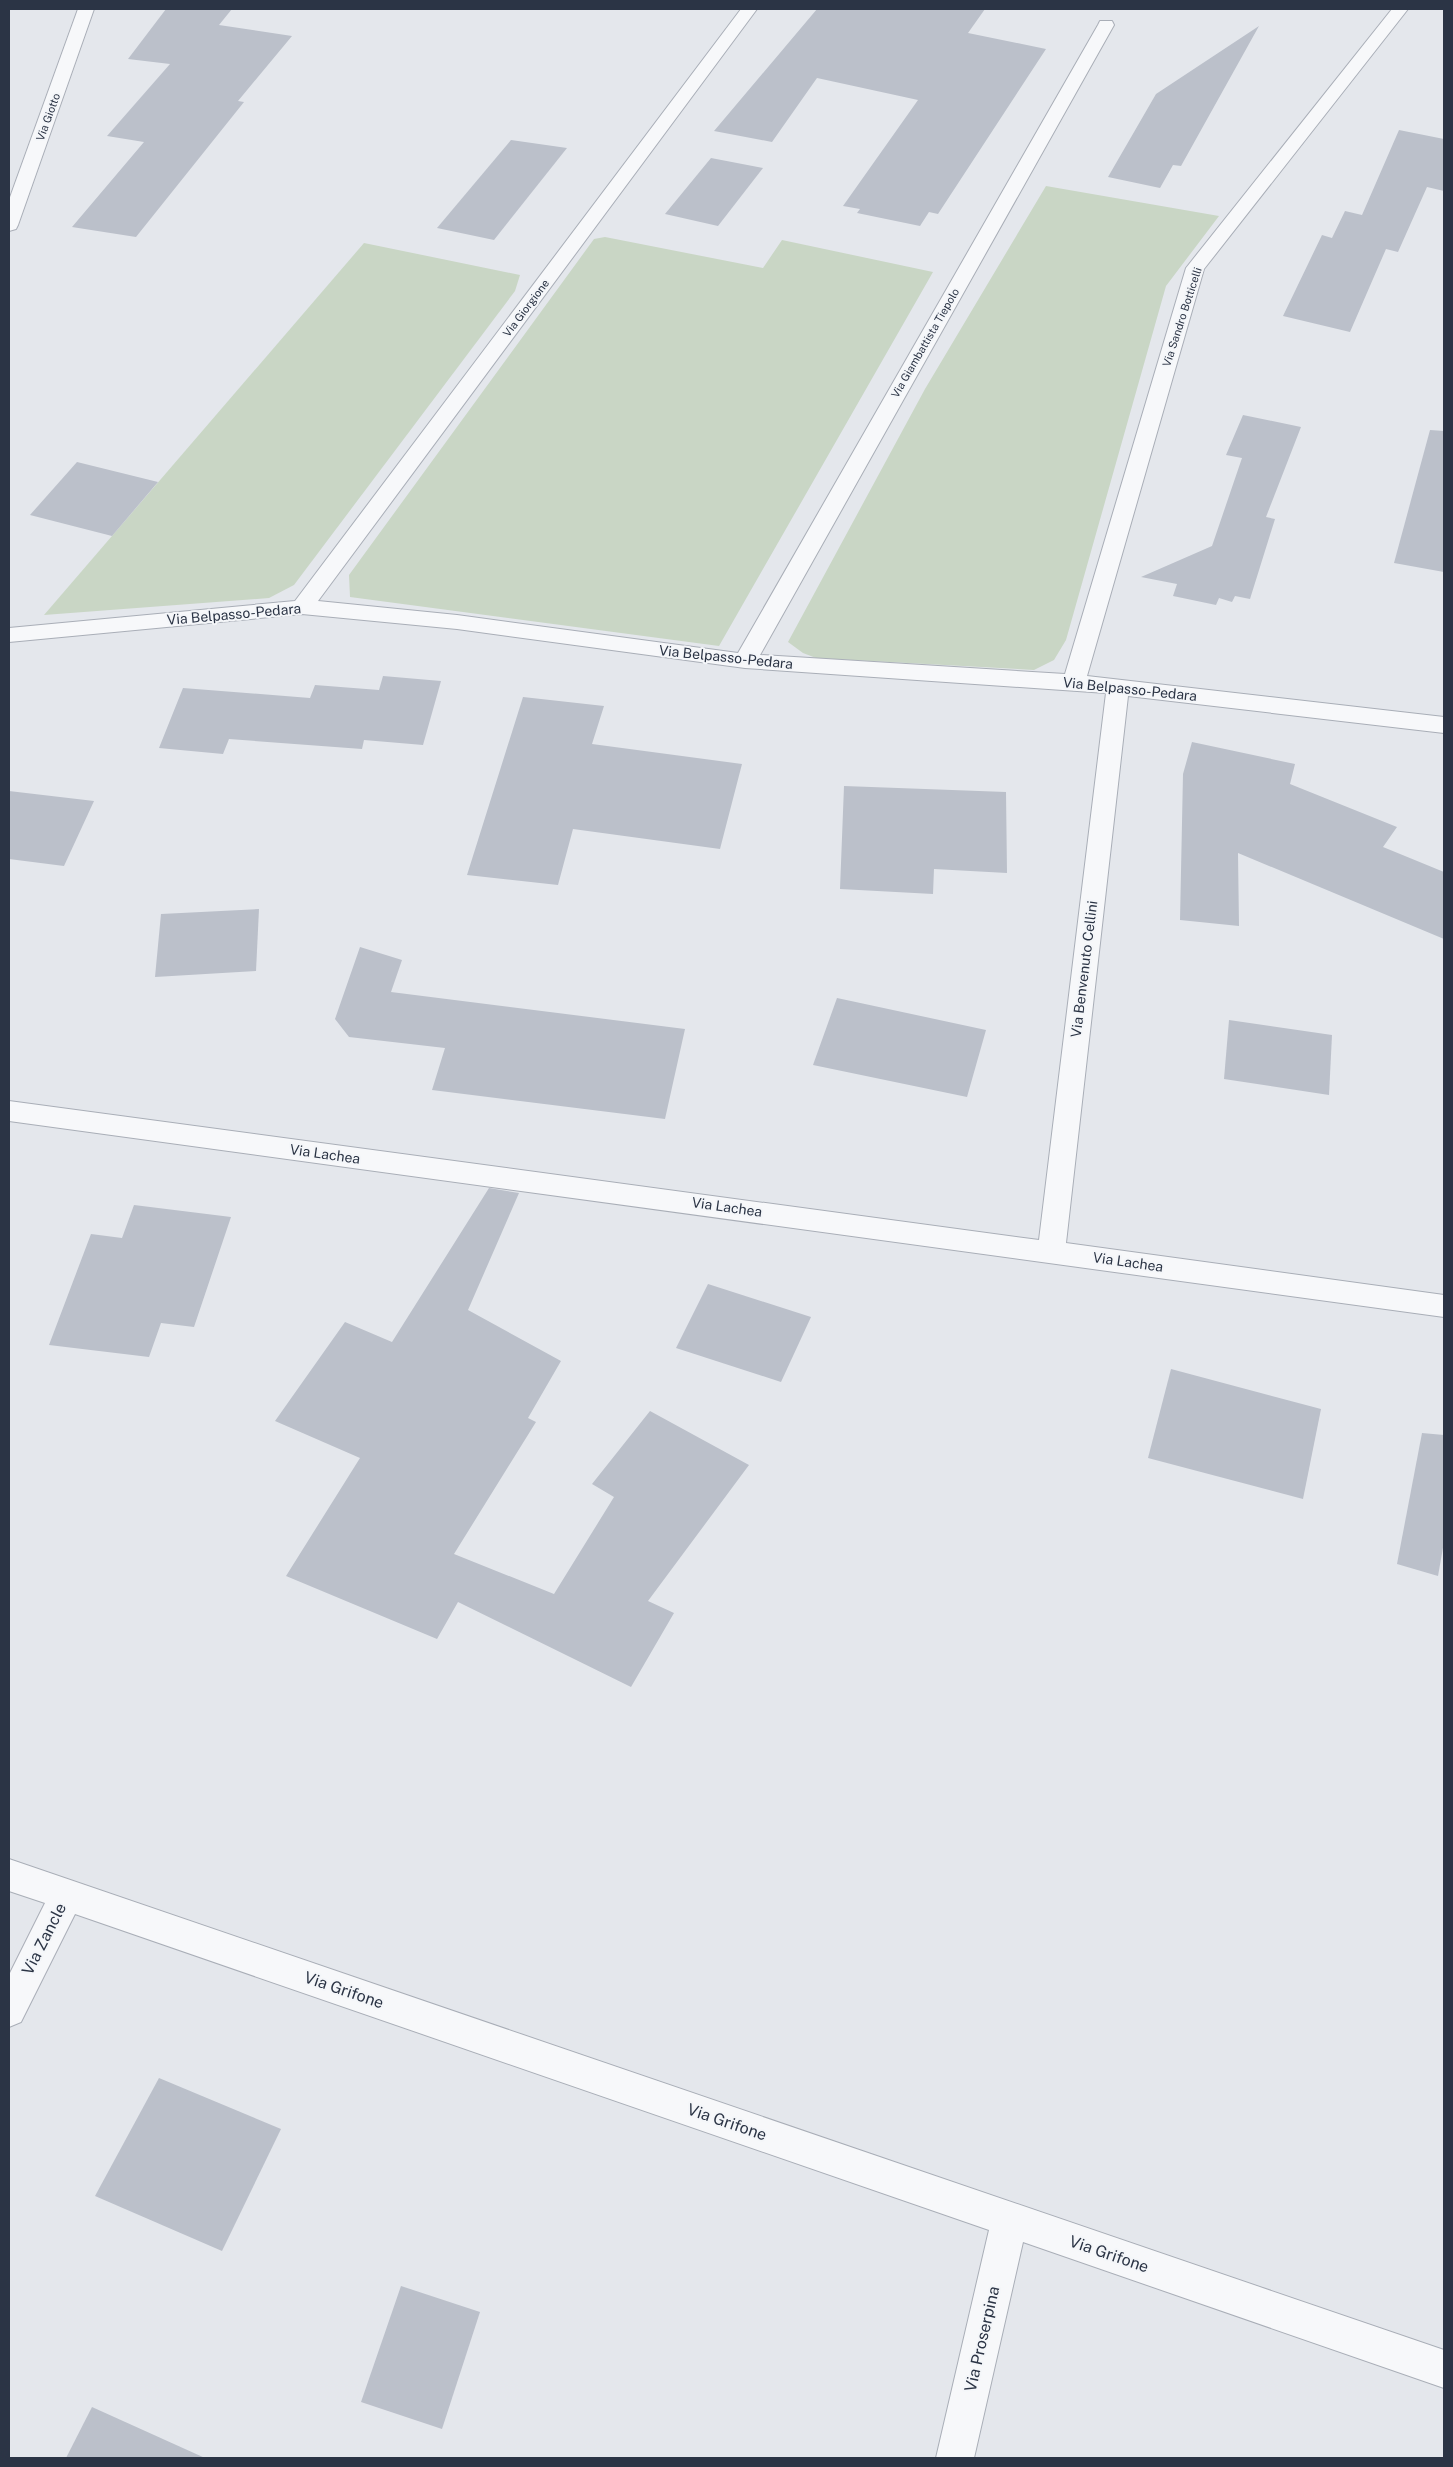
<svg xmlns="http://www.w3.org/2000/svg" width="1453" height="2467" font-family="'Public Sans',sans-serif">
	<rect width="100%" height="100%" fill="#e4e7ec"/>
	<!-- green -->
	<g fill="#c9d6c5">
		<path d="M1046,186L1219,216L1166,286L1066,640L1054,660L1034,670L816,658L803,653L788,642L925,389Z"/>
		<path d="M605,237L763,268L782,240L933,272L719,646L350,597L349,575L594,239Z"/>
		<path d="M364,243L520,275L515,291L294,585L269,598L44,615Z"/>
	</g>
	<!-- building -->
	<g fill="#bbc0ca">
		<path d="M166,9H232L219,25L292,36L238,101L244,102L136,237L72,227L144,142L107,136L170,64L128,59Z"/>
		<path d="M817,9H985L968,33L1046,49L938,214L929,212L920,226L857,213L860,209L843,206L918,100L817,78L772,142L714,131Z"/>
		<path d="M1259,26L1181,166L1173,165L1160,188L1108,177L1156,94Z"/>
		<path d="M1399,130L1444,139V191L1427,187L1398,252L1386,249L1350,332L1283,316L1322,235L1332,238L1345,211L1362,215Z"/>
		<path d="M511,140L567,148L494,240L437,228Z"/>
		<path d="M711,158L763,168L718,226L665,214Z"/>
		<path d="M1243,415L1301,427L1266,517L1275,519L1250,599L1235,596L1232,602L1219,598L1216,605L1173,596L1177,584L1141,577L1212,546L1242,458L1226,455Z"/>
		<path d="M1430,430L1444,431V572L1394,563Z"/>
		<path d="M77,462L158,482L112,536L30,515Z"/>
		<path d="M383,676L441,681L423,745L364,740L362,749L229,739L223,754L159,748L183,688L310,698L315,685L379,690Z"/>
		<path d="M523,697L604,706L592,744L742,764L720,849L573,829L558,885L467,875Z"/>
		<path d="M1192,742L1295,764L1290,784L1397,827L1383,847L1444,872V939L1238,853L1239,926L1180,920L1183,774Z"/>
		<path d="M844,786L1006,792L1007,873L934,869L933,894L840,889Z"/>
		<path d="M9,791L94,801L64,866L9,859Z"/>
		<path d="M259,909L256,971L155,977L161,914Z"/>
		<path d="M360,947L402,960L391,992L685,1029L665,1119L432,1090L445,1048L349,1037L335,1019Z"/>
		<path d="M837,998L986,1030L967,1097L813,1065Z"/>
		<path d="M1229,1020L1332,1035L1329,1095L1224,1079Z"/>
		<path d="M489,1188L519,1193L468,1310L561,1361L528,1418L536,1422L454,1554L554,1594L614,1497L592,1484L650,1411L749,1465L648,1601L674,1613L631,1687L458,1602L437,1639L286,1576L360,1458L275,1421L345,1322L392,1342Z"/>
		<path d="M134,1205L231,1217L194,1327L161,1323L149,1357L49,1345L91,1234L122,1238Z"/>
		<path d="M708,1284L811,1317L781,1382L676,1348Z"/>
		<path d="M1171,1369L1321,1409L1303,1499L1148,1458Z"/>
		<path d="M1422,1433L1444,1435V1542L1438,1576L1397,1564Z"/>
		<path d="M159,2078L281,2129L222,2251L95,2196Z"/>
		<path d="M401,2286L480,2312L442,2429L361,2402Z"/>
		<path d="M92,2407L205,2458H66Z"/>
	</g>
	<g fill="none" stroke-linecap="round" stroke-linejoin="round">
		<defs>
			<g id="minor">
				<path d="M78,9H94L18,225L16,229L9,231V200Z"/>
				<path d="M741,9H757L318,601L457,615L738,653L1098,25L1100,21H1112L1114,25L760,655L1065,674L1186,268L1392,9H1408L1204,269L1087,676L1444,717V733L1128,696L1066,1243L1444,1295V1317L9,1121V1101L1039,1240L1106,693L745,668L457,629L302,614L9,642V628L295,601Z"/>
				<path d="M9,1859L1444,2350V2388L1023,2242L974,2458H936L989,2230L75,1914L21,2022L9,2027V1975L45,1903L9,1891Z"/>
			</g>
		</defs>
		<!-- minor casing -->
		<use href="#minor" stroke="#a9aeb7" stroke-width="2"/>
		<!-- minor -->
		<use href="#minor" fill="#f7f8fa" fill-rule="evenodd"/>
	</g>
	<g text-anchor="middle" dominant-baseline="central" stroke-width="4" stroke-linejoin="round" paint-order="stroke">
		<!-- far-street labels -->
		<g font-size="11" fill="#2b3445" stroke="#f4f6f9">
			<text transform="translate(48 117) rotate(-70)">Via Giotto</text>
			<text transform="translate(526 308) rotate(-53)">Via Giorgione</text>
			<text transform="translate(1182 317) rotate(-72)">Via Sandro Botticelli</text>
			<text transform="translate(925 343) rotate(-60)">Via Giambattista Tiepolo</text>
		</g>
		<!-- street labels -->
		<g font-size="14" fill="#2b3445" stroke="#f4f6f9">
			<text transform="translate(234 614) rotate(-5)">Via Belpasso-Pedara</text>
			<text transform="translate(726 657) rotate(6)">Via Belpasso-Pedara</text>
			<text transform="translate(1130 689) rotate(6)">Via Belpasso-Pedara</text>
			<text transform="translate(1084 969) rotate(-83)">Via Benvenuto Cellini</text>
			<text transform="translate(325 1154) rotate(8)">Via Lachea</text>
			<text transform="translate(727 1207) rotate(8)">Via Lachea</text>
			<text transform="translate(1128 1262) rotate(8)">Via Lachea</text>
		</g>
		<!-- near-street labels -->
		<g font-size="16" fill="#2b3445" stroke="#f4f6f9">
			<text transform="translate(44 1939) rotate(-63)">Via Zancle</text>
			<text transform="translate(344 1990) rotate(19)">Via Grifone</text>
			<text transform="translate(727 2122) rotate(19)">Via Grifone</text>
			<text transform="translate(1109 2254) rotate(19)">Via Grifone</text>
			<text transform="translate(982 2339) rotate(-77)">Via Proserpina</text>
		</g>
	</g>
	<!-- border -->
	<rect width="1453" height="2467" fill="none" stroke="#2b3445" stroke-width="20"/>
</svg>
